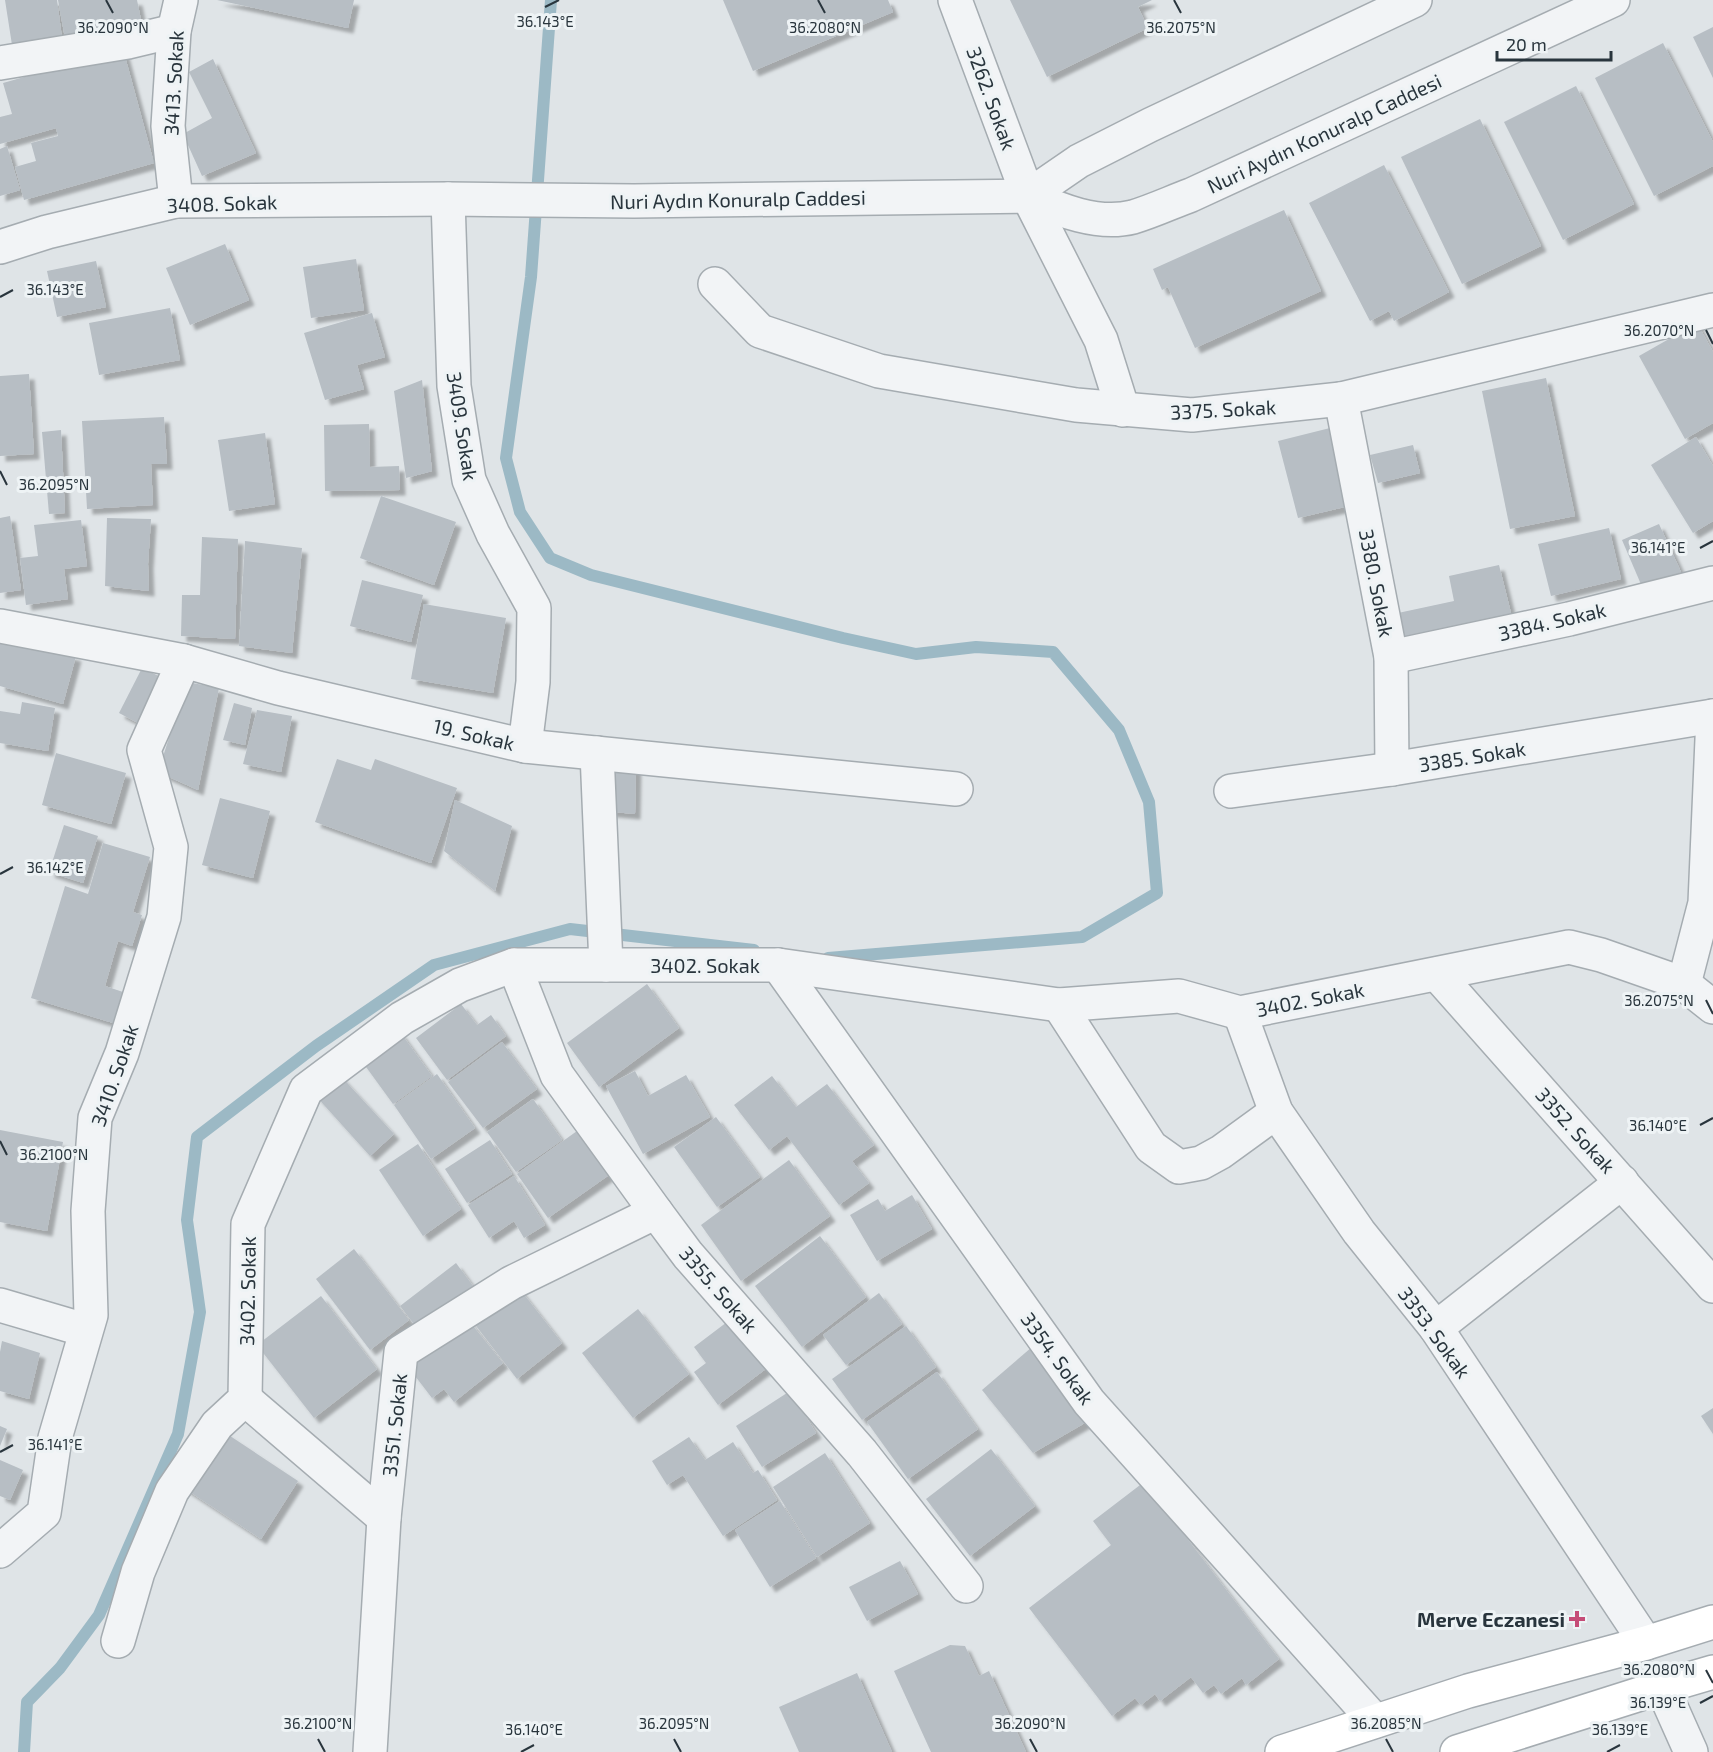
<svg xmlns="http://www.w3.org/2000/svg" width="1713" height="1752" font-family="'Exo 2',sans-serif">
	<defs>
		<filter id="shadow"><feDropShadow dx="5.5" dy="5.5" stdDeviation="1.5" flood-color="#0004"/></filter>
	</defs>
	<rect width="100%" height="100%" fill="#dfe4e7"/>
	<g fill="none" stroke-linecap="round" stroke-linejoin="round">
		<!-- stream -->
		<g stroke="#9cb9c5" stroke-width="12">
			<path d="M551,0L531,277L506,458L520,512L550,558L591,575L843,638L916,654L976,647L1053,652L1119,730L1149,802L1157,893L1082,937L828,958"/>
			<path d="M24,1752L27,1702L60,1668L99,1615L178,1434L200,1312L187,1220L197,1137L316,1046L434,965L570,929L754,950"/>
		</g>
	</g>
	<!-- building -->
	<g fill="#b7bec4" filter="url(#shadow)">
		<path d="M5,0H57L62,38L12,45Z"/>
		<path d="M58,0H137L142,25L65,38Z"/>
		<path d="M217,0H354L348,28Z"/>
		<path d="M723,0H888L893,12L753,71Z"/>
		<path d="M1010,0H1152L1138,7L1148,28L1047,77Z"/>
		<path d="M1713,27V78L1693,37Z"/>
		<path d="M1663,43L1713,142V166L1654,196L1595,78Z"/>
		<path d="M123,49L154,163L24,200L15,167L36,161L31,143L58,136L56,128L0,144V117L12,114L3,83Z"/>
		<path d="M213,59L256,153L202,176L183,134L212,118L189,72Z"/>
		<path d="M1576,86L1634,204L1563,240L1504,122Z"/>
		<path d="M1480,119L1541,246L1462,284L1401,157Z"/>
		<path d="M7,146L20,190L0,196V149Z"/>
		<path d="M1384,165L1449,292L1394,321L1389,311L1370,321L1309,203Z"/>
		<path d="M1284,210L1321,291L1195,348L1168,287L1162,290L1153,269Z"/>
		<path d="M225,244L249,300L190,325L166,268Z"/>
		<path d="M356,259L364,310L311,318L303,267Z"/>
		<path d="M96,261L106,307L57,317L47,271Z"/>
		<path d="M170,308L180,360L99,375L89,323Z"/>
		<path d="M372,313L385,357L357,365L364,389L325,400L304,333Z"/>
		<path d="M1697,323L1713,352V423L1685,439L1639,356Z"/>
		<path d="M29,374L34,454L0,456V376Z"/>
		<path d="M1546,378L1575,516L1510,529L1482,391Z"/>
		<path d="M422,380L432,471L406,478L394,391Z"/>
		<path d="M164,417L167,464H151L153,505L87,509L82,421Z"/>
		<path d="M369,424L370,467L399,466L400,490L325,491L324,425Z"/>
		<path d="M1334,427L1353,505L1298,518L1278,441Z"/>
		<path d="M61,430L65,513L49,514L42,432Z"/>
		<path d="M265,433L275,504L229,511L218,440Z"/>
		<path d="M1696,437L1713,466V521L1693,533L1651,465Z"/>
		<path d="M1413,445L1420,473L1378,483L1370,455Z"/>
		<path d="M381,496L456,522L434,585L360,558Z"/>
		<path d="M10,516L21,590L0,593V518Z"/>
		<path d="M107,518L151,519L148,564L149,591L105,586Z"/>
		<path d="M81,520L87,566L64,569L68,599L26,605L20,558L38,556L34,525Z"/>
		<path d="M1659,524L1681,572L1643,589L1622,540Z"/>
		<path d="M1609,528L1621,579L1551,596L1538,544Z"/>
		<path d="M202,537L238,539L235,639L181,636L182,595H200Z"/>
		<path d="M245,541L302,548L292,653L239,646Z"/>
		<path d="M1499,565L1512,617L1405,641L1398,613L1454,601L1449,576Z"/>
		<path d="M362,580L423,595L411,642L350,626Z"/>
		<path d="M424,604L506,618L493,693L411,679Z"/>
		<path d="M0,636L76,656L63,704L0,686Z"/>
		<path d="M142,668L167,680L144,726L119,713Z"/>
		<path d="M187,682L219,688L198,790L158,772Z"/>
		<path d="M22,702L55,708L48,751L0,743V711L20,714Z"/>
		<path d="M234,703L252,708L245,745L223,740Z"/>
		<path d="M257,710L292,716L281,772L243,764Z"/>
		<path d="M56,753L126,773L111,824L42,805Z"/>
		<path d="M337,759L371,770L375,759L457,788L431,863L315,822Z"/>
		<path d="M602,761L636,763L635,814L602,811Z"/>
		<path d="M220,798L270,811L253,878L202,865Z"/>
		<path d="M455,800L512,826L495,891L444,851Z"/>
		<path d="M64,825L98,836L83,883L49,872Z"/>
		<path d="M103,843L150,857L133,912L142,915L132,946L118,941L105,986L123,992L113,1023L31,998L65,886L88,894Z"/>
		<path d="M647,984L679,1028L599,1087L567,1043Z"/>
		<path d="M461,1004L477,1025L491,1015L506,1036L447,1080L416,1038Z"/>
		<path d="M400,1032L432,1076L393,1104L361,1060Z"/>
		<path d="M502,1042L537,1089L483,1128L448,1082Z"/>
		<path d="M635,1071L648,1096L686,1075L710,1117L643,1154L606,1086Z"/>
		<path d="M338,1073L394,1134L370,1156L315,1095Z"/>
		<path d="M437,1074L475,1128L431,1159L394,1105Z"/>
		<path d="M772,1076L796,1107L827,1084L874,1145L852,1161L869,1183L839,1205L787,1136L769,1150L734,1105Z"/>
		<path d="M533,1099L562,1140L516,1172L487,1132Z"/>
		<path d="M716,1117L760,1177L717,1207L674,1147Z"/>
		<path d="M0,1130L63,1142L47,1231L0,1222Z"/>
		<path d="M577,1131L609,1175L548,1218L517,1174Z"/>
		<path d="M490,1140L512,1174L467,1203L445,1169Z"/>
		<path d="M418,1144L461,1209L423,1236L379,1170Z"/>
		<path d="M789,1160L830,1216L741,1281L701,1225Z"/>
		<path d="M514,1176L545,1225L524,1238L514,1221L489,1238L468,1205Z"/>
		<path d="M912,1195L932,1229L877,1261L850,1215L878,1199L885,1211Z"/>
		<path d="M820,1236L866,1297L802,1347L755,1286Z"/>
		<path d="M354,1249L409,1320L370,1350L316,1279Z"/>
		<path d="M456,1263L479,1294L424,1337L400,1306Z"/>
		<path d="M515,1283L562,1343L517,1379L470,1318Z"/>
		<path d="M879,1293L902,1324L846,1365L823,1335Z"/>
		<path d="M321,1296L377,1369L314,1418L257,1345Z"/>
		<path d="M638,1309L689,1374L633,1418L582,1353Z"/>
		<path d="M731,1319L767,1368L718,1405L694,1372L706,1363L694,1347Z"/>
		<path d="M469,1321L503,1363L454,1402L444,1389L432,1398L409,1368Z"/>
		<path d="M906,1326L936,1367L862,1420L832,1379Z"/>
		<path d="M2,1341L40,1353L29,1399L0,1391V1352Z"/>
		<path d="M1032,1347L1090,1420L1033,1453L982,1390Z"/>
		<path d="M937,1372L978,1429L908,1479L867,1422Z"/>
		<path d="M790,1391L816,1433L762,1467L736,1426Z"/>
		<path d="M1713,1408V1434L1701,1416Z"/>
		<path d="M0,1426L7,1429L0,1446Z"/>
		<path d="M221,1430L298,1481L261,1539L184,1488Z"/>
		<path d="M689,1437L705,1460L733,1442L753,1473L758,1470L777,1500L723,1536L683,1475L667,1485L652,1461Z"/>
		<path d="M991,1449L1035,1506L970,1556L926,1499Z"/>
		<path d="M825,1453L870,1523L817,1557L773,1487Z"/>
		<path d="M0,1460L23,1470L10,1500L0,1496Z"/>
		<path d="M1144,1482L1279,1659L1246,1685L1242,1678L1221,1694L1214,1685L1203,1693L1191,1677L1160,1701L1155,1694L1141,1705L1135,1698L1112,1716L1029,1608L1111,1545L1093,1521Z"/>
		<path d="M780,1501L816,1558L770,1587L735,1530Z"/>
		<path d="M900,1561L918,1594L867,1621L849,1587Z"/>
		<path d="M950,1645L965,1646L979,1676L989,1671L1026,1752H931L894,1671Z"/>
		<path d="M857,1673L892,1752H799L779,1707Z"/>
	</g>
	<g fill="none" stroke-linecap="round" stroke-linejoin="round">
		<defs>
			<g id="minor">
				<path d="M955,0L1028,196L1101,340L1123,410"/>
				<path d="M0,63L128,42L174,31"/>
				<path d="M448,199L454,386L469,480L493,534L534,608L533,682L525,746"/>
				<path d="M176,201L168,126L174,31L181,0"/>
				<path d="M715,284L760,331L879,371L1076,405L1192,415L1341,399L1713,310"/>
				<path d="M1341,399L1391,657L1392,769"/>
				<path d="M0,626L184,661L278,688L525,746L956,789"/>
				<path d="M1391,657L1569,619L1713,583"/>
				<path d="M597,753L606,965"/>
				<path d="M1231,791L1392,769L1713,716"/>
				<path d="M514,965L557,1075L656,1212L688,1255L862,1453L966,1586"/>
				<path d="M778,965L1089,1402L1375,1721"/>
				<path d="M1437,974L1713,1286"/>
				<path d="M1684,984L1705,903L1713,716"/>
				<path d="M1059,1005L1151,1147L1179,1167L1201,1163L1221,1152L1276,1112"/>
				<path d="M1240,1013L1276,1112L1359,1232L1436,1328L1646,1643"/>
				<path d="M0,1305L85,1330"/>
				<path d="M1436,1328L1622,1182"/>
				<path d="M245,1399L384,1518"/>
				<path d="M0,1551L44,1513L55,1438L91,1315L88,1211L95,1118L122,1053L164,917L171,847L144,750L184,661"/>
				<path d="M118,1641L138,1572L172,1491L217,1425L245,1399L248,1224L306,1090L402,1018L460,985L514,965H778L1059,1005L1179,996L1240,1013L1569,947L1601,955L1684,984L1713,1007"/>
				<path d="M1662,1687L1691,1752"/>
				<path d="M370,1752L384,1518L401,1352L511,1283L656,1212"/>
			</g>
			<g id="tertiary">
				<path d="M1028,196L1079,161L1150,125L1415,0"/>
				<path d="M0,247L47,232L176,201L448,199L634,201L1028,196C1059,210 1098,226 1133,217C1153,211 1172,202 1191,195L1613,0"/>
			</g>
			<g id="secondary">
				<path d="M1282,1752L1468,1691L1646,1643L1713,1622"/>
				<path d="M1457,1752L1662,1687L1713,1672"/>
			</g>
		</defs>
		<!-- minor casing -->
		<use href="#minor" stroke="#a5acb1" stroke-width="36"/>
		<!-- tertiary casing -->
		<use href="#tertiary" stroke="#a5acb1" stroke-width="36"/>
		<!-- secondary casing -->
		<use href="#secondary" stroke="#a5acb1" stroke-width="36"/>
		<!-- minor -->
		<use href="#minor" stroke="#f2f4f6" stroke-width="33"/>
		<!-- tertiary -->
		<use href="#tertiary" stroke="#f2f4f6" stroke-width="33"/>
		<!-- secondary -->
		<use href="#secondary" stroke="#fff" stroke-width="33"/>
	</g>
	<!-- ticks -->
	<path fill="none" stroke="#29353d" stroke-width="2" d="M106,0L113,13M818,0L825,13M1174,0L1181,13M545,7L559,0M0,297L13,290M1706,330L1713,344M0,471L7,485M1700,548L1713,541M0,874L13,867M1706,1000L1713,1014M1700,1125L1713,1118M0,1141L7,1155M0,1452L13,1445M1706,1670L1713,1683M1700,1703L1713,1696M318,1739L325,1752M674,1739L681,1752M1030,1739L1037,1752M1386,1739L1393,1752M521,1752L534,1745M1607,1752L1620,1745"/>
	<!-- markers -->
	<path fill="#c54c77" stroke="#eef3f5" stroke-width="2" d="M1574 1610h6v6h6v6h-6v6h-6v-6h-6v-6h6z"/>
	<g text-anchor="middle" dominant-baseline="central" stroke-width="6" stroke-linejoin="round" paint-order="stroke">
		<!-- street labels -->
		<g font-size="20" fill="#29353d" stroke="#eef3f5">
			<text transform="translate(173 83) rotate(-87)">3413. Sokak</text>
			<text transform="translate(992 98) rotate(70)">3262. Sokak</text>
			<text transform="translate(1324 133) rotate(-25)">Nuri Aydın Konuralp Caddesi</text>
			<text transform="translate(738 199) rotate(-1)">Nuri Aydın Konuralp Caddesi</text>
			<text transform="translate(222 203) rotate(-2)">3408. Sokak</text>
			<text transform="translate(1223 409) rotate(-3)">3375. Sokak</text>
			<text transform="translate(463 426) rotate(81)">3409. Sokak</text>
			<text transform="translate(1377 583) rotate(79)">3380. Sokak</text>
			<text transform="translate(1552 621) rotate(-13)">3384. Sokak</text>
			<text transform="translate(474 734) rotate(13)">19. Sokak</text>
			<text transform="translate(1472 756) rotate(-9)">3385. Sokak</text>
			<text x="705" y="965">3402. Sokak</text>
			<text transform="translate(1310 999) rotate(-11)">3402. Sokak</text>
			<text transform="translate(114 1075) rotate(-71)">3410. Sokak</text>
			<text transform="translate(1576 1130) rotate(48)">3352. Sokak</text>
			<text transform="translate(719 1289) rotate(49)">3355. Sokak</text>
			<text transform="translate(247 1291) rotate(-89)">3402. Sokak</text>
			<text transform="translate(1435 1332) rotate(54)">3353. Sokak</text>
			<text transform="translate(1058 1358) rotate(54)">3354. Sokak</text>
			<text transform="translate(394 1425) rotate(-84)">3351. Sokak</text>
		</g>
		<!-- poi labels -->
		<g font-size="20" font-weight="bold" fill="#29353d" stroke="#eef3f5" text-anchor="end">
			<text x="1565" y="1619">Merve Eczanesi</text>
		</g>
	</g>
	<g font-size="15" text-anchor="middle" fill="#29353d" stroke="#eef3f5" stroke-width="6" stroke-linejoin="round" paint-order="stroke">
		<text x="545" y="27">36.143°E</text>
		<text x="113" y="33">36.2090°N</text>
		<text x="825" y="33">36.2080°N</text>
		<text x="1181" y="33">36.2075°N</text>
		<text x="55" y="295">36.143°E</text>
		<text x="1659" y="336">36.2070°N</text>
		<text x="54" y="490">36.2095°N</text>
		<text x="1658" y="553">36.141°E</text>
		<text x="55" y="873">36.142°E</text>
		<text x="1659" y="1006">36.2075°N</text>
		<text x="1658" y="1131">36.140°E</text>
		<text x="54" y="1160">36.2100°N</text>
		<text x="55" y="1450">36.141°E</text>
		<text x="1659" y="1675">36.2080°N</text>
		<text x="1658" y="1708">36.139°E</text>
		<text x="318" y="1729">36.2100°N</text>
		<text x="674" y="1729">36.2095°N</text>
		<text x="1030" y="1729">36.2090°N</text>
		<text x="1386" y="1729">36.2085°N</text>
		<text x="534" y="1735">36.140°E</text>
		<text x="1620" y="1735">36.139°E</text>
	</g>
	<!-- scale -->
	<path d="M1497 51v9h114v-9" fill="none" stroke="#29353d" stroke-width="3"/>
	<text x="1506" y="51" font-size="18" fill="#29353d" stroke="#eef3f5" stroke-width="4.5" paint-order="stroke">20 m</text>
</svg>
